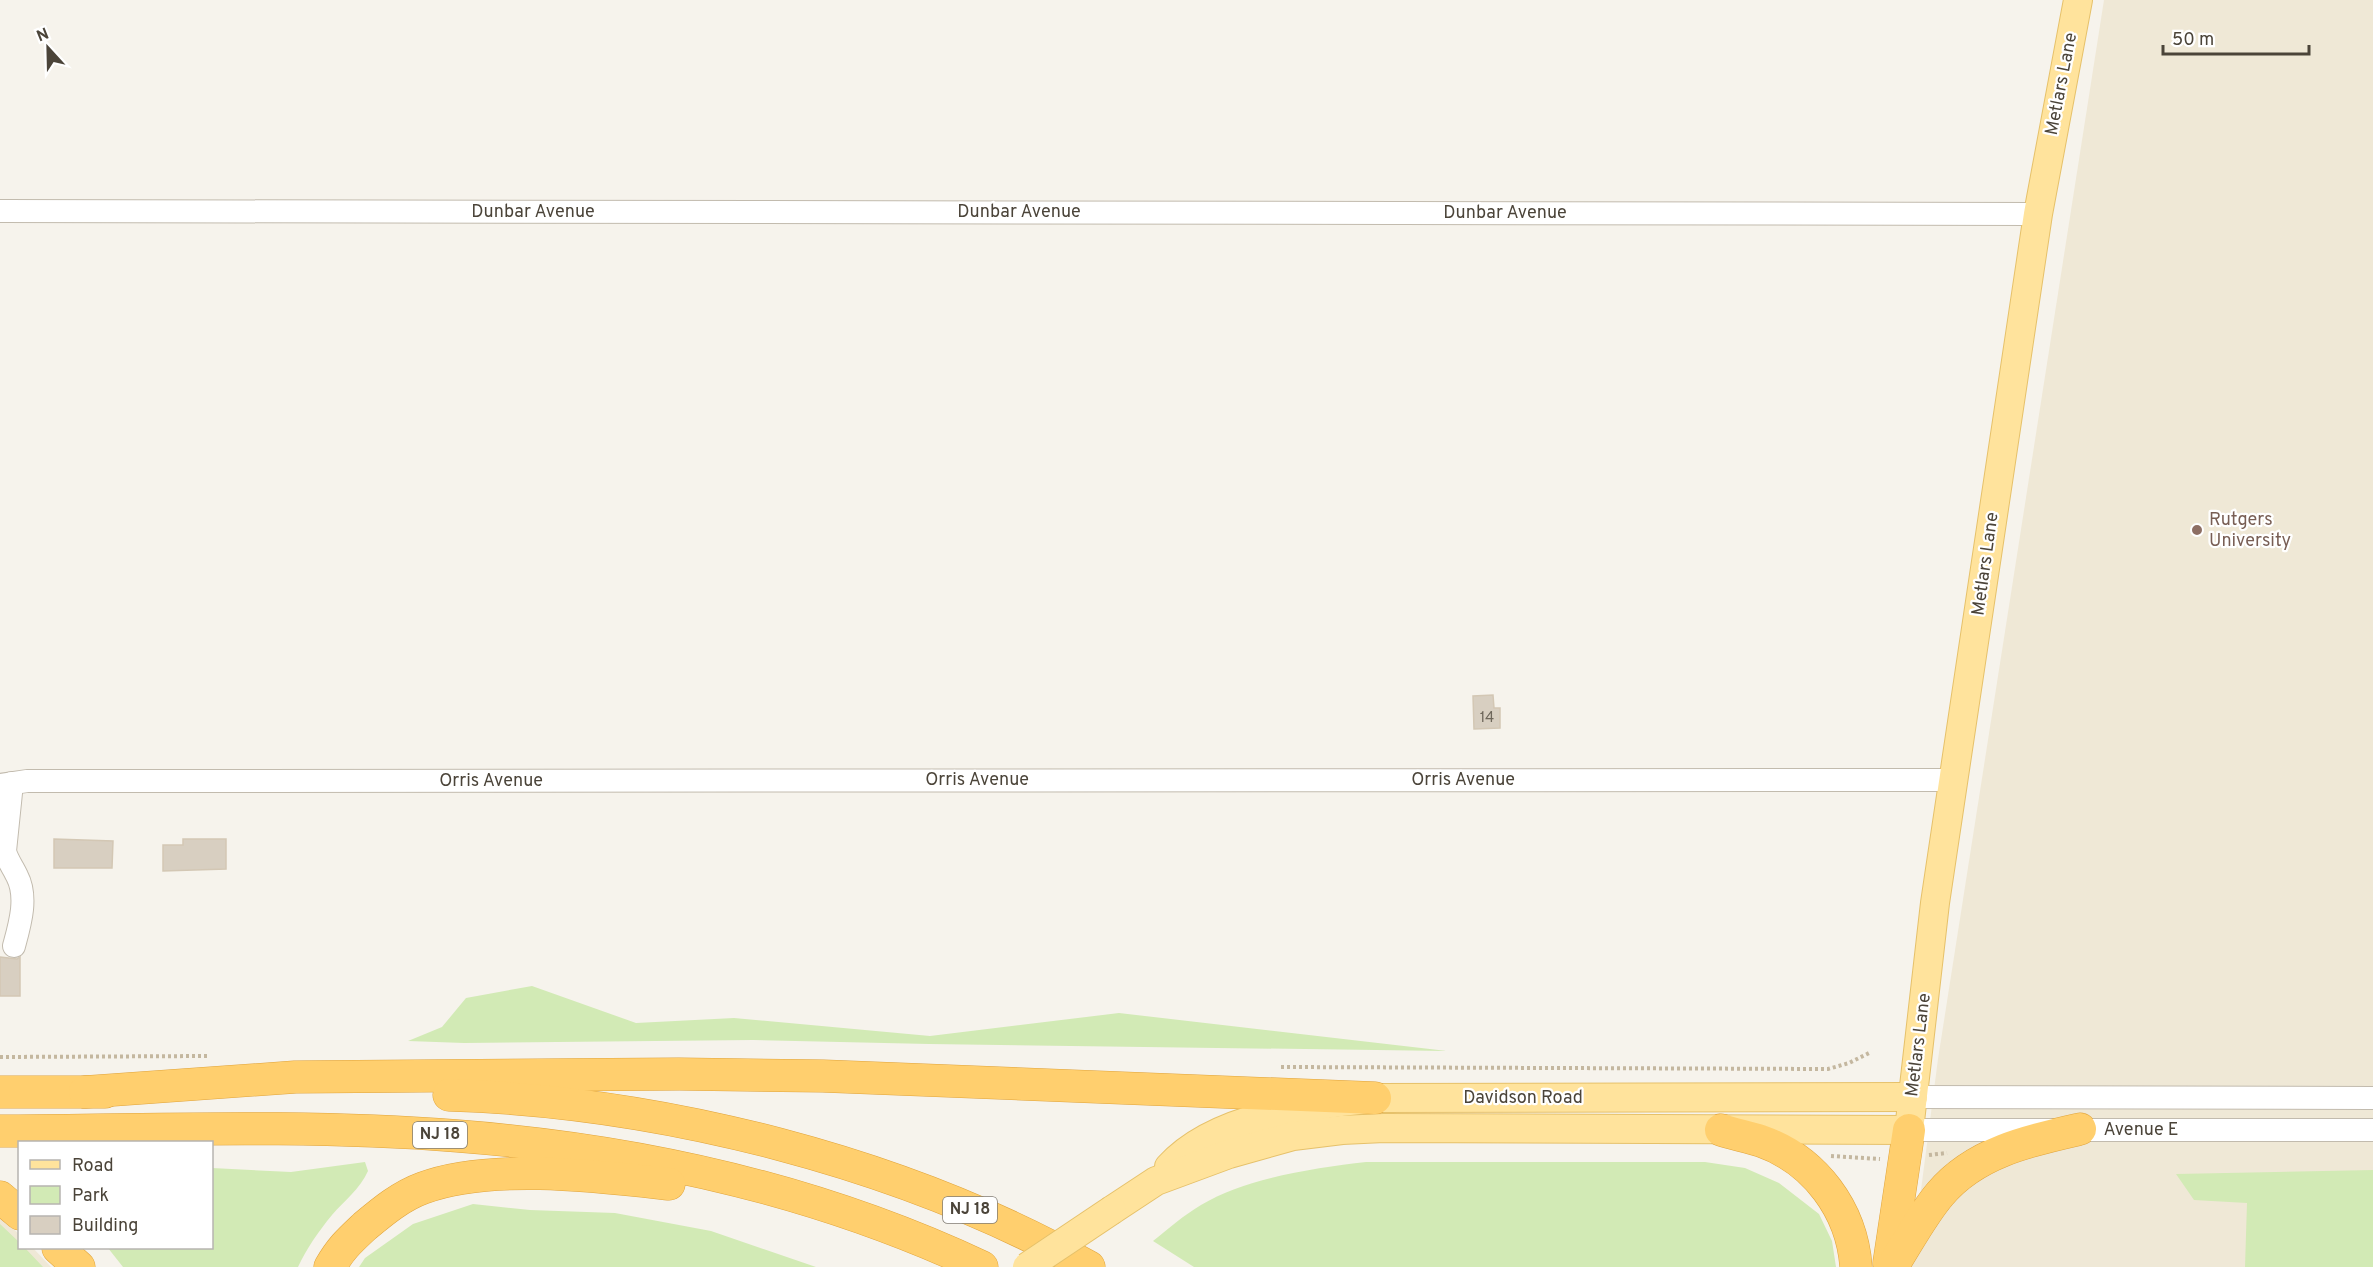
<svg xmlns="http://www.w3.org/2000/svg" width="2373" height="1267" font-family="Overpass,sans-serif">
	<rect width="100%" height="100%" fill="#f6f3ec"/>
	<!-- education -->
	<g fill="#efe8d6">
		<path d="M2104,0H2373V1267H1911L1938,1059Z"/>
		<path d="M0,1217L19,1234L20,1248H33L51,1267H0Z"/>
	</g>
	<!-- green -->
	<g fill="#d2eab5">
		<path d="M532,986L636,1023L734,1018L930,1036L1119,1013L1447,1051L929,1044L753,1040L464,1043L408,1041L442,1027L466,998Z"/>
		<path d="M365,1162L368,1171C360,1189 344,1201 332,1215C318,1232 307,1248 298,1267H123L108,1248H212V1168L291,1172Z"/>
		<path d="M1366,1162H1705L1745,1168L1779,1183L1819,1214L1832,1241L1836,1267H1194L1153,1241C1168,1229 1184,1215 1201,1205C1246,1178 1314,1168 1366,1162Z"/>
		<path d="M2373,1170V1267H2245L2247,1203L2194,1200L2176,1174Z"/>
		<path d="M473,1204L530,1210L615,1213L711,1231L816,1267H359L365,1258L413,1224Z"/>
		<path d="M0,1224L19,1242L20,1248H25L43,1267H0Z"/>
	</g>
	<!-- building -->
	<g fill="#d8cfc1" stroke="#d3c7b4" stroke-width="1.5">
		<path d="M1493,695L1494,708H1500V728L1474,729L1473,696Z"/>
		<path d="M54,839L113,841L112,868H54Z"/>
		<path d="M183,839H226V869L163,871V845H183Z"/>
		<path d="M0,957L17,959L20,957V996H0Z"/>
	</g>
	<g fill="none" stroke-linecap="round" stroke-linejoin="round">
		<defs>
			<g id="minor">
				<path d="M0,211L2038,214"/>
				<path d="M12,783L5,851C7,860 13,867 17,876C28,897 20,924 14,946"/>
				<path d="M0,785L27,781L1953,780"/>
				<path d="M1913,1097L2373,1098"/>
				<path d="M1909,1130H2373"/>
			</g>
			<g id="major">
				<path d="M1169,1167C1215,1116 1310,1105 1375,1098L1913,1097"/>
				<path d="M1112,1210L1156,1181L1229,1154L1293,1136L1342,1130L1384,1128L1909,1130L1935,903L2038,214L2078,0"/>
			</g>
			<g id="highway">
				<path d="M0,1092H105"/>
				<path d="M85,1092L295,1077L679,1074L823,1076L1375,1098"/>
				<path d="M449,1095C663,1102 902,1162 1089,1267"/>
				<path d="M1721,1130C1734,1134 1748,1137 1761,1141C1815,1160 1852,1210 1856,1267"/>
				<path d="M0,1131C152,1130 306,1124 458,1136C639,1150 818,1190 982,1267"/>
				<path d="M0,1197L20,1214"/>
				<path d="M58,1248L79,1267"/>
				<path d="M1889,1263L1909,1130"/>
				<path d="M330,1267C341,1248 349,1241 365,1226C383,1211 401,1196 423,1188C490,1163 597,1176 669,1184"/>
				<path d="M1892,1267C1907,1244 1922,1215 1940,1194C1975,1152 2031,1140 2080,1129"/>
			</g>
		</defs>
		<!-- minor casing -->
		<use href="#minor" stroke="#c2bbae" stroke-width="24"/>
		<!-- major casing -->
		<use href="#major" stroke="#e6c16a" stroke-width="30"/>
		<!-- highway casing -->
		<use href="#highway" stroke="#e0a43c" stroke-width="33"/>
		<!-- path -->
		<g stroke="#c4b79f" stroke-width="4" stroke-dasharray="3 3" stroke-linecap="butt">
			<path d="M0,1057L208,1056"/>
			<path d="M1281,1067L1828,1069L1849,1063L1871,1052"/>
			<path d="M1929,1155L1947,1153"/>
			<path d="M1831,1156L1880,1159"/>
		</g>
		<!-- minor -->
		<use href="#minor" stroke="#fff" stroke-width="22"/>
		<!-- major -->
		<use href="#major" stroke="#ffe39c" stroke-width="28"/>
		<!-- highway -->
		<use href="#highway" stroke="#ffcf6e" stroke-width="32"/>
		<defs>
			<path id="major-bridge" d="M1027,1267L1112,1210"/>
		</defs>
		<!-- major-bridge casing -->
		<use href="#major-bridge" stroke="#e6c16a" stroke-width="30" stroke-linecap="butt"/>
		<!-- major-bridge -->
		<use href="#major-bridge" stroke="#ffe39c" stroke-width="28"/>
	</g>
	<!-- markers -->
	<circle fill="#8d6e63" stroke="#fff" stroke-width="2" cx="2197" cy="530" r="6"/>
	<g text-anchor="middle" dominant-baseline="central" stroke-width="4.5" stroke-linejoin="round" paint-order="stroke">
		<!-- number labels -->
		<g font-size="15" fill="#6e675b">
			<text x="1487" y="718">14</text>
		</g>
		<!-- shield labels -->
		<g fill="#fff" stroke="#817c74" stroke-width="1.5">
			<rect x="413" y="1122" width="54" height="26" rx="4.5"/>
			<rect x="943" y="1197" width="54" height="26" rx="4.5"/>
		</g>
		<g font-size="16" font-weight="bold" fill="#4b4439">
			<text x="440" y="1135">NJ 18</text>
			<text x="970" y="1210">NJ 18</text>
		</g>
		<!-- street labels -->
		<g font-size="18" fill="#4b4439" stroke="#fff">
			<text transform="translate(2062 84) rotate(-79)">Metlars Lane</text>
			<text x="533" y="212">Dunbar Avenue</text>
			<text x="1019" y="212">Dunbar Avenue</text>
			<text x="1505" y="213">Dunbar Avenue</text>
			<text transform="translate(1986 564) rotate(-82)">Metlars Lane</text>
			<text x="977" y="780">Orris Avenue</text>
			<text x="1463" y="780">Orris Avenue</text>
			<text x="491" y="781">Orris Avenue</text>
			<text transform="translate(1919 1045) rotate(-83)">Metlars Lane</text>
			<text x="1523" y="1098">Davidson Road</text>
			<text x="2141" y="1130">Avenue E</text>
		</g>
		<!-- education labels -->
		<g font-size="18" fill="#785e54" stroke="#fff" text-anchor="start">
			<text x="2209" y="520">Rutgers<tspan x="2209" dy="21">University</tspan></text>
		</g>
	</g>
	<!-- legend -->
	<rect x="18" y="1141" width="195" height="108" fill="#ffffff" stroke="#b7b4b0" stroke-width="1.5"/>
	<rect x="30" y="1160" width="30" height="9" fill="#ffe39c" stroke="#b7b4b0" stroke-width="1.5"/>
	<text x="72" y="1171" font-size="18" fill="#4b4439">Road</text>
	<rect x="30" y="1186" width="30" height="18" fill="#d2eab5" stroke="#b7b4b0" stroke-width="1.5"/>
	<text x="72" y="1201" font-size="18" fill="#4b4439">Park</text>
	<rect x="30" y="1216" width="30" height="18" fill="#d8cfc1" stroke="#b7b4b0" stroke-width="1.5"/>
	<text x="72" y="1231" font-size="18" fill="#4b4439">Building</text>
	<!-- north arrow -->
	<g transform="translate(48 48) rotate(338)" stroke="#ffffff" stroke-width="4.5" paint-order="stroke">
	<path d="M0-4.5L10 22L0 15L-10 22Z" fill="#4b4439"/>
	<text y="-9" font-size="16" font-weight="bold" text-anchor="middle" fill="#4b4439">N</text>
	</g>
	<!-- scale -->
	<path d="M2163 45v9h146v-9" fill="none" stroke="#4b4439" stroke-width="3"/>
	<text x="2172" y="45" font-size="18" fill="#4b4439" stroke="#ffffff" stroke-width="4.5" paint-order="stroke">50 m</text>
</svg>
